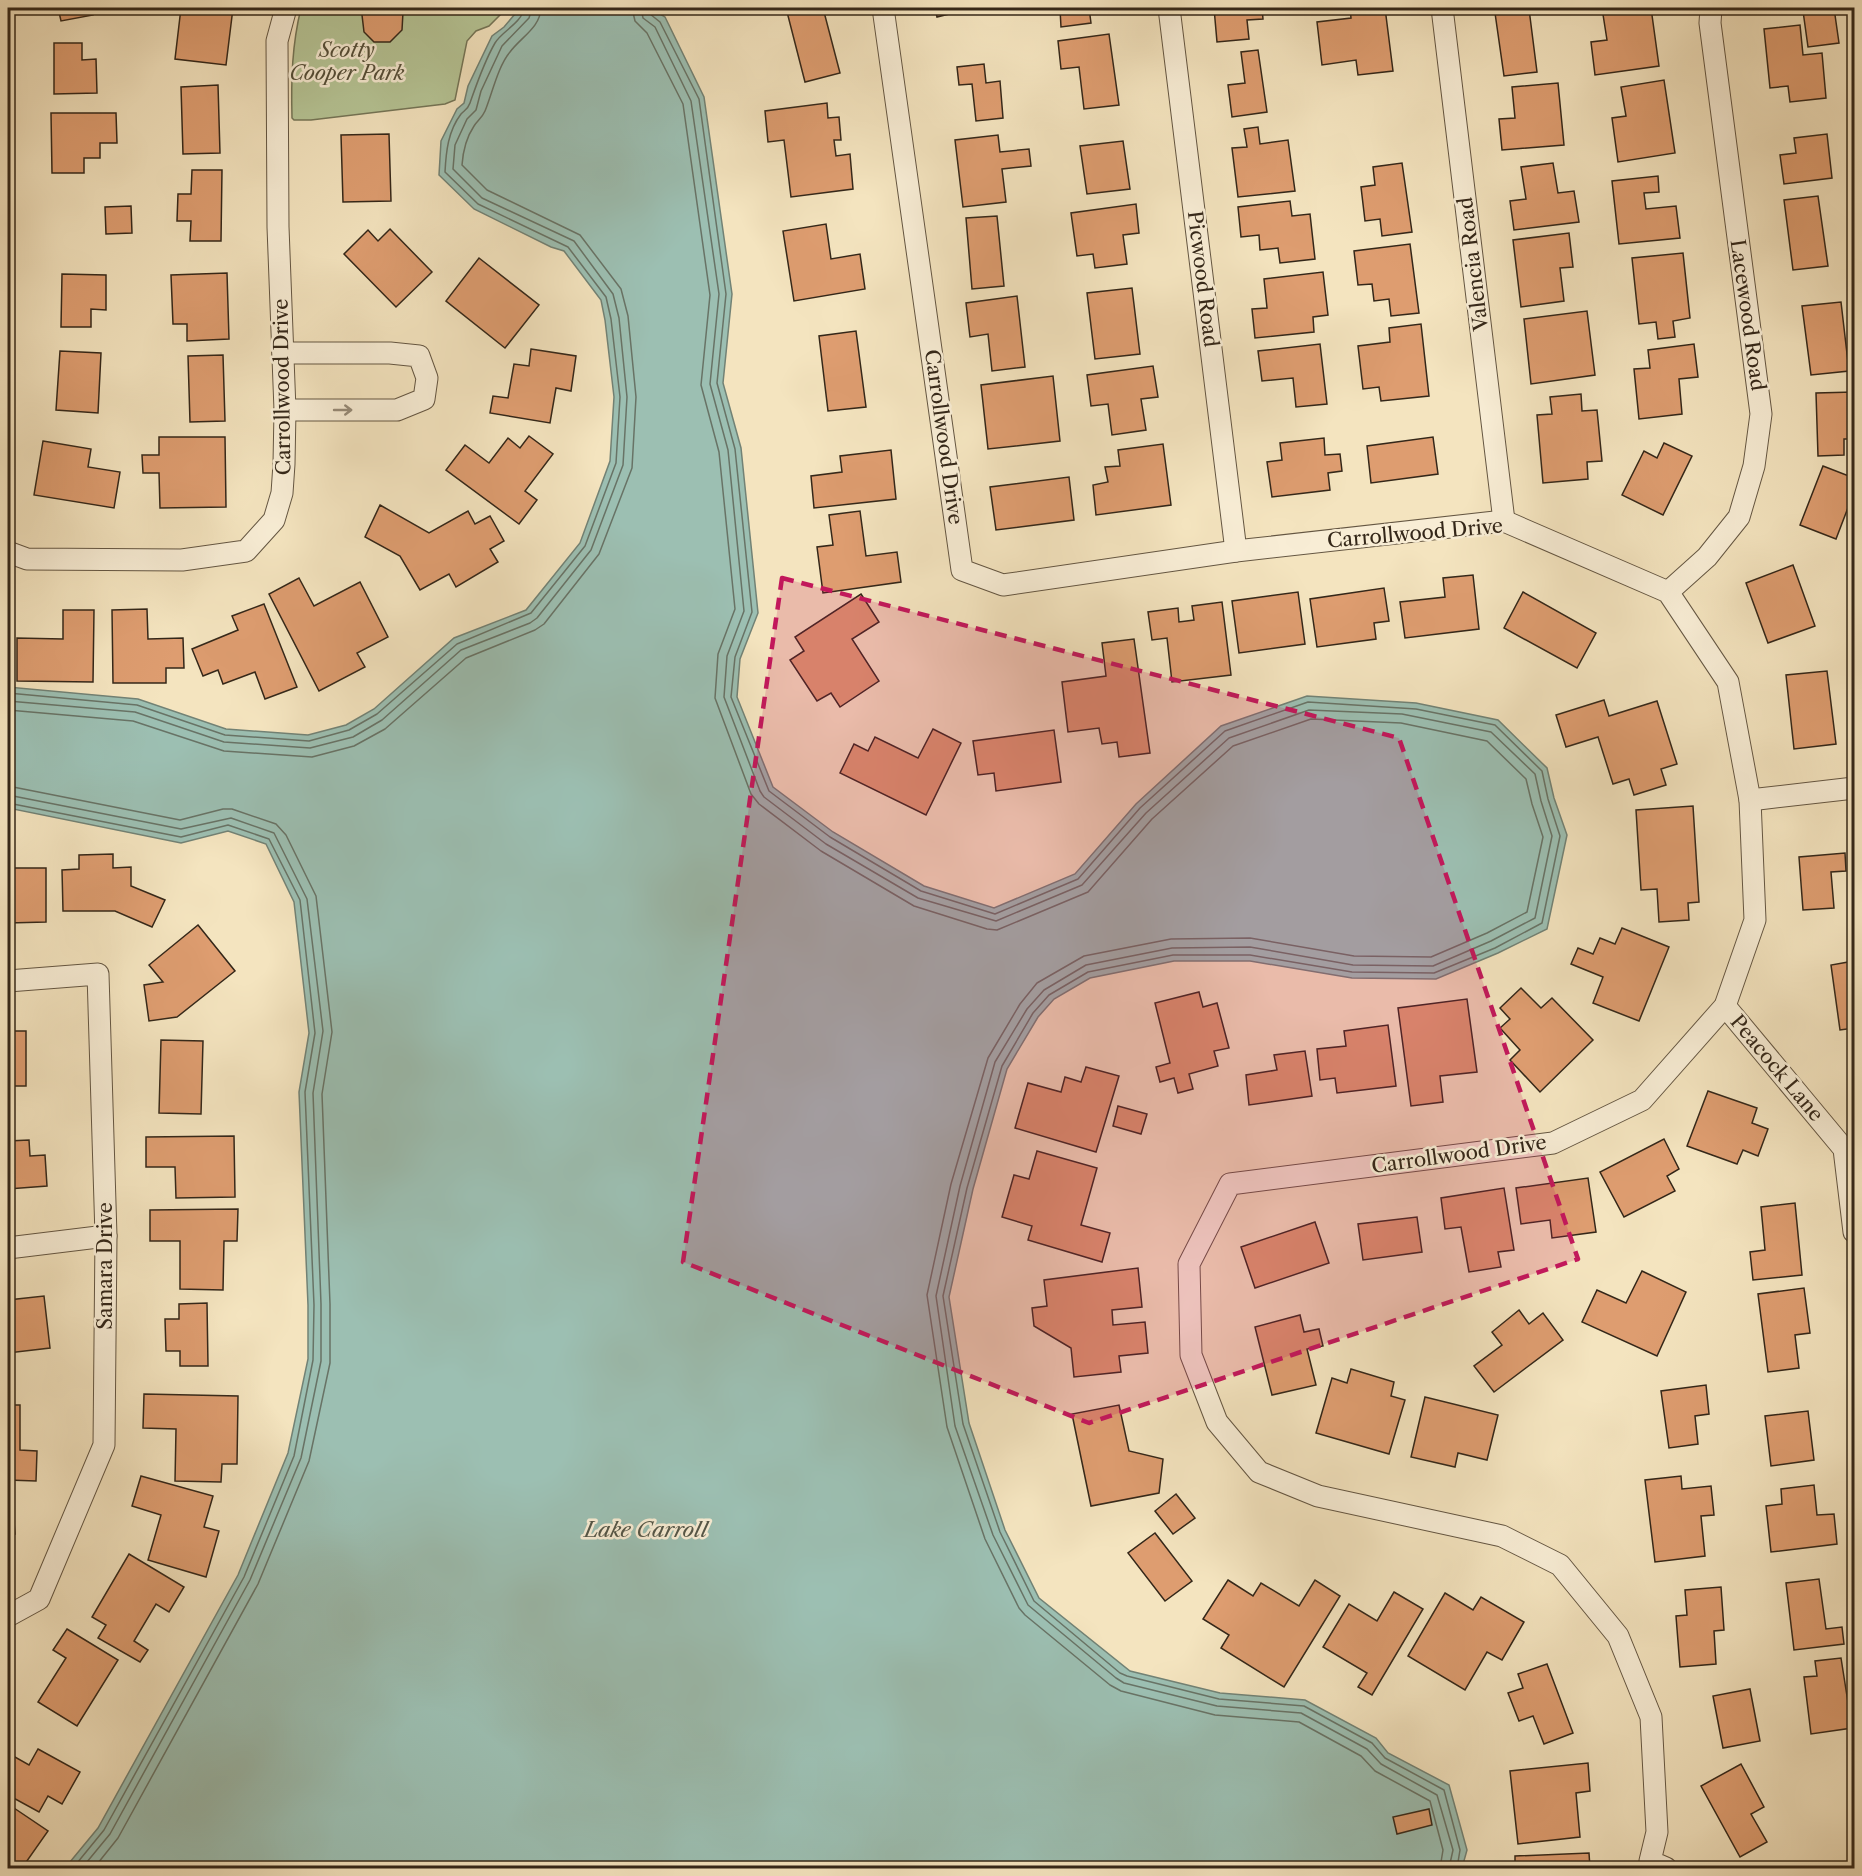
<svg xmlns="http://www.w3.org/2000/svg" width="1862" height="1876" font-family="'Libre Caslon Text',serif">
	<rect width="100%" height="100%" fill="#f4e4bf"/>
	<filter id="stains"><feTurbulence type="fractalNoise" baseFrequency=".00333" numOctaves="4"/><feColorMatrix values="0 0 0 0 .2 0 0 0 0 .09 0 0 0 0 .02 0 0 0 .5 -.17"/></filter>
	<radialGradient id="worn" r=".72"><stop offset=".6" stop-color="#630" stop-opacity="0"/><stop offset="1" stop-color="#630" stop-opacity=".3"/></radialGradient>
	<!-- green -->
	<path fill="#b6c596" stroke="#757658" stroke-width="1.5" d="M301,8H507L489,26L476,31L467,41L455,100L445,104L311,120H294L292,118C291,79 292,45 301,8Z"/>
	<!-- water -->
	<path fill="#9cbfb2" stroke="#728275" stroke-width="1.5" d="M520,8H651L665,17L704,97L732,294L723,383L741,448L758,613L740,659L737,697L773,787L833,832L924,886L994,908L1075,874L1136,804L1221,726L1307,696L1416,703L1498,720L1547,768L1554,798L1567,835L1547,929L1498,953L1436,979L1352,978L1250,961H1174L1090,978L1054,999L1038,1017L1007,1069L973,1189L949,1297L969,1423L1005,1530L1039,1598L1130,1671L1220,1693L1305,1700L1376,1738L1388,1753L1449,1785L1467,1850L1462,1868H65L98,1828L238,1575L288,1453L308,1359V1305L299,1092L309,1033L294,902L266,844L228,831L181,843L8,808V687L138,699L226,729L308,735L346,725L374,709L454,638L526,610L580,543L610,461L614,397L605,320L601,300L564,251L551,247L474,209L439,175L441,141L457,109L464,103L468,86L492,36L504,27Z"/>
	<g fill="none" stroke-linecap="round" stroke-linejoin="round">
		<!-- shore -->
		<g stroke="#687366" stroke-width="1.5">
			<path d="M632,8L635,21L647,33L683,104L710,295L701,385L719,452L735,609L718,654L715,698L751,794L759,804L821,851L914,906L987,929L997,930L1088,892L1152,819L1233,746L1311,719L1401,723L1487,741L1526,779L1532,804L1543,837L1527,912L1487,933L1431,957L1354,956L1250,938L1171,939L1084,956L1037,983L1020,1004L988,1058L951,1184L927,1295L947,1427L985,1539L1019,1608L1025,1615L1110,1685L1121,1691L1215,1715L1299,1722L1361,1756L1375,1771L1430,1801L1443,1850L1440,1868"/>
			<path d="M641,8L643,18L655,27L691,101L719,294L710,384L728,450L744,611L727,656L724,697L760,791L764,797L826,844L918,898L996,921L1082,885L1146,813L1229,738L1309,710L1402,714L1491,732L1535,774L1541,801L1552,836L1535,918L1491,941L1433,966L1353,965L1250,947L1172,948L1086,965L1044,990L1027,1009L995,1062L960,1186L936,1296L955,1426L993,1535L1028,1605L1116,1678L1124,1683L1217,1706L1301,1713L1367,1749L1381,1764L1437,1795L1453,1850L1449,1868"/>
			<path d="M648,8L650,14L660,22L699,99L726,294L717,383L735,449L752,612L735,657L731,697L769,791L830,837L921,891L995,914L1078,879L1140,808L1225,731L1308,702L1416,709L1495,725L1542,771L1548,799L1560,836L1542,923L1495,948L1434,973L1352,972L1250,955H1173L1088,972L1049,995L1033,1013L1002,1066L967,1188L943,1296L963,1424L1000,1532L1034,1601L1120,1673L1127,1676L1219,1699L1304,1706L1372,1743L1385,1758L1444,1790L1460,1850L1457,1868"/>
			<path d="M8,693L137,705L225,735L309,741L349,730L377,714L457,644L531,613L585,546L616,463L620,397L611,319L606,297L568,247L478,204L445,172C446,152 448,131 461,114C465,110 468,109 470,103C477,83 484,62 495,43C502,31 522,23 524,8"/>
			<path d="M8,701L135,712L224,742L310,748L353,737L382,720L461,650L530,623L537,618L591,550L623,465L627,397L619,318L613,294L574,241L482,198L453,169L455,145L467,119L476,110L481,91L502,46L529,18L532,8"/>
			<path d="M8,710L133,721L224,751L312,757L354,746L385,729L466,658L535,630L544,624L599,554L632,468L636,397L628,316L621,289L580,235L487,190L462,165C463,151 466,138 474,126C477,121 482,118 485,111C492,94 498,66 510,52C521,37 540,28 541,8"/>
			<path d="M8,786L180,820L223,809H232L276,824L286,835L316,896L332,1032L322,1094L330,1304V1363L309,1461L258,1584L118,1838L94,1868"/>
			<path d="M8,795L181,829L231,818L274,833L307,899L323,1031L313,1093L321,1304V1361L301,1458L250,1580L110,1834L82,1868"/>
			<path d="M8,803L181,837L228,825L269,839L300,900L315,1033L305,1092L314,1305L313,1360L294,1456L244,1577L104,1830L73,1868"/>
		</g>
	</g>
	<!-- building -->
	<g fill="#de9d70" stroke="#342719" stroke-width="1.5">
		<path d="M58,8H91L93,15L61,21Z"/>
		<path d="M181,8H233L226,65L175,59Z"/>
		<path d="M370,8H398L403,12L402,30L390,42H374L364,32L362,15Z"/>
		<path d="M786,8H823L840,73L805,82Z"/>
		<path d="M935,8H973L937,17Z"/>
		<path d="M1045,8H1089L1091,23L1061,27L1060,9L1045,10Z"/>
		<path d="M1214,8H1262L1263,19L1247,20L1249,39L1217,42Z"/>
		<path d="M1350,8H1385L1393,71L1358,75L1356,60L1322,65L1317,22L1351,18Z"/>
		<path d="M1602,8H1651L1659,66L1595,75L1591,42L1607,40Z"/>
		<path d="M1834,8L1839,43L1808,47L1803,11Z"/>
		<path d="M1529,9L1537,72L1504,76L1495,13Z"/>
		<path d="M1800,25L1803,55L1822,53L1826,98L1790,102L1788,86L1770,88L1764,29Z"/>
		<path d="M1109,34L1119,105L1084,109L1079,67L1061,69L1058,41Z"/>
		<path d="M54,43H82V60L96,59L97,93L54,94Z"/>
		<path d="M1258,50L1267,112L1232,117L1228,85L1245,83L1241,52Z"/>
		<path d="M984,64L986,83L1000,81L1003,118L976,121L972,84L959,85L957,67Z"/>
		<path d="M1664,80L1675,153L1618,162L1612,118L1626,116L1621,87Z"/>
		<path d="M1558,83L1564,145L1502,150L1499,119L1515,118L1512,87Z"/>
		<path d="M218,85L220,153L183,154L181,87Z"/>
		<path d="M827,103L828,118L839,117L841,140H834L836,156L850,154L853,189L791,197L784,140L768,142L765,111Z"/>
		<path d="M51,113H116L117,143H100V158H84V173H52Z"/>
		<path d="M1258,127L1260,144L1288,140L1295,191L1238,197L1232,148L1247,147L1244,129Z"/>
		<path d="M389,134L391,201L343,202L341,135Z"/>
		<path d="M1827,134L1832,178L1784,184L1780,155L1796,153L1794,138Z"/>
		<path d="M998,135L1000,152L1029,149L1031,166L1002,169L1006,202L963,207L955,140Z"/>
		<path d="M1123,141L1130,189L1087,194L1080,146Z"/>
		<path d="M1402,163L1412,232L1382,236L1380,219L1365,221L1361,187L1375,185L1373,167Z"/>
		<path d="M1553,163L1558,193L1574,191L1579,222L1514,230L1510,201L1526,199L1521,167Z"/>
		<path d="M192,170H222L221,241H190L191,221H177L178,194H191Z"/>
		<path d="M1658,176L1659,192L1644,193L1646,209L1676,206L1680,238L1619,244L1612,181Z"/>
		<path d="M1818,196L1828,266L1793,270L1784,200Z"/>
		<path d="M1290,201L1292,216L1310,214L1315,259L1280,263L1278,248L1260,250L1259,235L1241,237L1238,207Z"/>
		<path d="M1136,204L1139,233L1123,235L1127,264L1095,268L1093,254L1077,256L1071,213Z"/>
		<path d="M131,206L132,233L106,234L105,207Z"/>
		<path d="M997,216L1004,286L972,289L966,218Z"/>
		<path d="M826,224L831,259L860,254L865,289L794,301L783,231Z"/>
		<path d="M390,229L432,272L396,307L344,254L368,230L378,241Z"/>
		<path d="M1569,233L1573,267L1560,268L1564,301L1521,307L1513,240Z"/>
		<path d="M1410,244L1419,313L1391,316L1389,299L1374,301L1372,284L1358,285L1354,251Z"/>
		<path d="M1683,253L1690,318L1673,321L1675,337L1658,339L1656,322L1639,324L1632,258Z"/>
		<path d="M479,258L539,305L505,348L446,301Z"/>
		<path d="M1323,272L1328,315L1313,317L1314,332L1255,338L1252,309L1267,308L1264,279Z"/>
		<path d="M227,273L229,339L187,341V324H173L171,275Z"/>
		<path d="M62,274L106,275V310L91,309V327H61Z"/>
		<path d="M1132,288L1140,354L1095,359L1087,293Z"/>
		<path d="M1017,296L1025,367L992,371L988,334L970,337L966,303Z"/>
		<path d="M1841,302L1849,371L1811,375L1802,306Z"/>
		<path d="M1587,311L1595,375L1531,384L1524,319Z"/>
		<path d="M1421,324L1429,396L1381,401L1379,387L1363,389L1358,346L1390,342L1389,328Z"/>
		<path d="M856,331L866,407L828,411L819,336Z"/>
		<path d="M1320,344L1327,404L1296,407L1293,378L1262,381L1258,351Z"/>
		<path d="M1694,344L1698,377L1679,379L1682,414L1639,419L1634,369L1650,368L1648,350Z"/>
		<path d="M531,349L576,356L571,391L556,388L550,423L490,413L493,396L508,398L514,364L529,366Z"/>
		<path d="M60,351L101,353L98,413L56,410Z"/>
		<path d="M223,355L225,421L190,422L188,356Z"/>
		<path d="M1153,366L1158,397L1141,399L1146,430L1112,435L1108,404L1091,406L1087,375Z"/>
		<path d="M1053,376L1060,441L988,449L981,385Z"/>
		<path d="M1854,392V439H1844V455L1818,456L1816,393Z"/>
		<path d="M1581,394L1582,411L1597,410L1602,461L1587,462L1588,479L1543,483L1537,415L1552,414L1550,397Z"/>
		<path d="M529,436L553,454L525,491L537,500L519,524L446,470L465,445L489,463L508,438L520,448Z"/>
		<path d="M159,437H225L226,507L160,508L159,473H143L142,455H159Z"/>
		<path d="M1433,437L1438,474L1371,483L1367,446Z"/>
		<path d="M1324,438L1325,455L1340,454L1342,471L1328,473L1330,490L1272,497L1267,462L1282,460L1280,443Z"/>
		<path d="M43,441L91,449L88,467L120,472L114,508L34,495Z"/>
		<path d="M1664,443L1692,456L1663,515L1622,495L1644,451L1657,458Z"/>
		<path d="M1163,444L1171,505L1096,515L1093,485L1108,482L1105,467L1120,466L1118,450Z"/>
		<path d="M891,450L896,499L814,508L811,476L842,472L840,456Z"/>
		<path d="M1823,466L1854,478V492L1836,539L1800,525Z"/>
		<path d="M1069,477L1074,520L996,530L990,487Z"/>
		<path d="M380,505L429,533L468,511L475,524L490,516L504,541L490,549L498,562L456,587L449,574L420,590L400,556L365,537Z"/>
		<path d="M860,511L866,556L897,552L901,582L823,593L817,547L833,545L829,515Z"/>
		<path d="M1793,565L1815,626L1768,643L1746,583Z"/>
		<path d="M1473,575L1479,629L1405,638L1400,602L1445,597L1443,578Z"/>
		<path d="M299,578L314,606L360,582L388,637L357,653L365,667L319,691L269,594Z"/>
		<path d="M1384,588L1389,621L1374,623L1376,639L1317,647L1310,599Z"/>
		<path d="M1298,592L1305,644L1239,653L1232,601Z"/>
		<path d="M1523,592L1596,633L1577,668L1504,628Z"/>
		<path d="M861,594L879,622L852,639L879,681L840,707L831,693L817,701L790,660L804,651L795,637Z"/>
		<path d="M1222,602L1231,675L1172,682L1167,638L1152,640L1148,612L1178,608L1179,622L1194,620L1192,606Z"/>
		<path d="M264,604L297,687L265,699L255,672L223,684L218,670L203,676L192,649L238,630L232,616Z"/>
		<path d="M147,609L148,639L183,638L184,668H166V683H113L112,610Z"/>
		<path d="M63,610H94L93,682L17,681V638L63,639Z"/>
		<path d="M1134,639L1150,753L1119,757L1117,742L1102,744L1099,728L1068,732L1062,682L1106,676L1102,643Z"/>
		<path d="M1827,671L1836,744L1794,749L1786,675Z"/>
		<path d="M1604,700L1609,716L1657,701L1677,764L1661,769L1666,785L1634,795L1629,779L1613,784L1598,737L1566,747L1556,715Z"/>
		<path d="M933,729L961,743L926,815L840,773L854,744L868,751L875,737L918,758Z"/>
		<path d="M1054,730L1061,782L996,791L994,773L978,775L973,741Z"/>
		<path d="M1693,806L1699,902L1688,903L1689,920L1659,922L1657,889L1641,890L1636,810Z"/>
		<path d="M1845,853L1846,871L1831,872L1834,908L1803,910L1799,857Z"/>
		<path d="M113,854V868L131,867V886L165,900L152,927L115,911H63L62,870L79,869V855Z"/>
		<path d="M8,868H46V922L8,923Z"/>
		<path d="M198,925L235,971L177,1017L149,1021L144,985L163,982L149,965Z"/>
		<path d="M1622,928L1669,947L1639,1021L1593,1003L1603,977L1571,964L1578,948L1593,954L1600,938L1615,944Z"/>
		<path d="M1854,961V1028L1840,1030L1831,965Z"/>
		<path d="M1521,988L1541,1008L1552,998L1593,1040L1540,1092L1510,1060L1520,1050L1500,1028L1510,1019L1500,1008Z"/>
		<path d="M1199,992L1203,1007L1217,1003L1229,1048L1214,1051L1218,1066L1189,1074L1193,1089L1178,1093L1174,1078L1160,1082L1156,1067L1170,1063L1155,1003Z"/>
		<path d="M1467,999L1477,1072L1440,1076L1443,1102L1411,1106L1398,1008Z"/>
		<path d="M1388,1025L1396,1086L1337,1093L1335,1078L1320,1080L1317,1049L1346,1046L1344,1031Z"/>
		<rect x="8" y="1031" width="18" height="55"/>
		<path d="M161,1040L203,1041L201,1114L159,1113Z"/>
		<path d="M1305,1051L1312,1096L1249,1105L1246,1075L1277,1070L1274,1055Z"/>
		<path d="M1086,1067L1119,1076L1096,1152L1015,1128L1028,1083L1061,1092L1065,1077L1081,1082Z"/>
		<path d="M1708,1091L1757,1108L1752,1123L1768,1129L1758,1156L1743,1150L1737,1164L1687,1146Z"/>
		<path d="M1118,1106L1147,1114L1141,1134L1113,1126Z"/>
		<path d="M234,1136L235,1197L176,1198L175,1167H146V1137Z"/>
		<path d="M1664,1139L1679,1169L1667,1176L1675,1191L1624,1217L1600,1172Z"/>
		<path d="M29,1140L30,1156L45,1155L47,1186L8,1189V1141Z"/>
		<path d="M1037,1151L1097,1168L1081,1225L1110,1233L1102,1262L1028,1240L1032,1226L1002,1217L1014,1175L1029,1179Z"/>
		<path d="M1588,1178L1596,1232L1552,1238L1550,1220L1521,1224L1516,1188Z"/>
		<path d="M1504,1188L1514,1250L1498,1252L1501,1267L1469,1272L1461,1227L1445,1229L1441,1198Z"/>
		<path d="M1795,1203L1802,1275L1753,1280L1750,1252L1765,1250L1761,1207Z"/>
		<path d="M238,1209L237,1241H224L223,1290L180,1289V1241H150V1210Z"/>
		<path d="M1417,1217L1422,1252L1363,1260L1358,1224Z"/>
		<path d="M1315,1222L1329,1263L1255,1288L1241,1247Z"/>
		<path d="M1138,1268L1142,1307L1112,1310L1113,1325L1145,1322L1148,1353L1119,1356L1121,1372L1074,1377L1071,1348L1034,1326L1032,1308L1047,1306L1044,1280Z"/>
		<path d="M1642,1271L1686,1292L1657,1356L1582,1322L1597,1290L1626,1303Z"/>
		<path d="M1804,1288L1810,1333L1795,1335L1799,1368L1768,1372L1758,1294Z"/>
		<path d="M44,1296L50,1348L8,1353V1300Z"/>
		<path d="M207,1303L208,1366H180V1351H166L165,1319H179V1304Z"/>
		<path d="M1519,1310L1529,1324L1543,1313L1563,1340L1494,1392L1474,1366L1502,1345L1492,1332Z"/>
		<path d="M1300,1315L1304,1332L1319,1329L1323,1346L1307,1349L1316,1385L1272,1395L1255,1327Z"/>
		<path d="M1351,1369L1394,1382L1391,1396L1405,1400L1389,1454L1316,1433L1332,1378L1347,1383Z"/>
		<path d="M1706,1385L1709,1414L1695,1416L1698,1444L1669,1448L1661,1391Z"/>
		<path d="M144,1394L238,1396L237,1464H222L221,1482L175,1481L176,1429L143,1428Z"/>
		<path d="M1425,1397L1498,1415L1487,1460L1458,1453L1455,1467L1411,1457Z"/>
		<path d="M8,1405H20V1450L37,1451L36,1481L8,1480Z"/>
		<path d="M1119,1405L1129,1451L1163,1459L1159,1493L1091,1506L1072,1414Z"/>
		<path d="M1808,1411L1814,1460L1771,1466L1765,1416Z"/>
		<path d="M141,1476L213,1496L204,1527L219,1531L206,1577L148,1560L161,1515L132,1506Z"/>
		<path d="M1681,1476L1682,1489L1711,1486L1714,1515L1701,1516L1705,1556L1655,1562L1645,1480Z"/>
		<path d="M1814,1485L1817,1515L1834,1514L1837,1544L1771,1552L1766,1506L1782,1504L1781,1489Z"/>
		<path d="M1176,1494L1195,1518L1173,1534L1155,1511Z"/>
		<path d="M12,1499L15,1534L8,1535V1500Z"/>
		<path d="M1155,1533L1192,1581L1165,1601L1128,1553Z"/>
		<path d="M129,1554L184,1587L169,1612L156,1604L134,1641L148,1650L140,1662L98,1638L106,1625L92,1617Z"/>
		<path d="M1819,1579L1826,1629L1842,1627L1844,1644L1794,1650L1786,1583Z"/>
		<path d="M1228,1580L1253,1596L1261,1583L1299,1606L1315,1580L1340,1596L1284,1687L1221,1648L1229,1635L1203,1619Z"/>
		<path d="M1721,1587L1724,1630L1714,1631L1716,1664L1680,1667L1676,1616L1687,1615L1685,1590Z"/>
		<path d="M1394,1592L1423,1609L1372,1695L1358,1687L1367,1673L1323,1647L1349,1604L1377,1621Z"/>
		<path d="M1445,1593L1473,1610L1481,1597L1524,1622L1502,1660L1487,1652L1465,1690L1408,1656Z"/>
		<path d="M67,1629L118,1660L77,1726L38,1702L66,1658L53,1650Z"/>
		<path d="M1841,1658L1852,1728L1811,1734L1804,1677L1817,1676L1815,1661Z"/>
		<path d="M1547,1664L1573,1733L1544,1744L1533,1716L1519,1721L1508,1693L1523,1688L1518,1674Z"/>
		<path d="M1750,1689L1760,1741L1723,1748L1713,1696Z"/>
		<path d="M38,1749L80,1772L62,1804L48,1796L39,1812L8,1795V1753L29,1765Z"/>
		<path d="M1588,1763L1590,1791L1576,1793L1580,1837L1518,1844L1510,1771Z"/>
		<path d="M1741,1764L1764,1807L1751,1814L1767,1842L1740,1857L1701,1786Z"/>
		<path d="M8,1804L48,1831L22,1868H8Z"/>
		<path d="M1429,1809L1432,1825L1397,1834L1393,1817Z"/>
		<path d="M1589,1853L1590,1868H1515V1856Z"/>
	</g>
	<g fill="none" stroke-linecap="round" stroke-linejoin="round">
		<defs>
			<g id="street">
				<path d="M883,8L962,570L1003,585L1236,551L1504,521L1668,592L1728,682L1750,800L1755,920L1725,1006L1642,1100L1553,1143L1230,1184L1189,1264L1191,1355L1217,1422L1259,1472L1318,1496L1502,1536L1560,1565L1618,1636L1651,1717L1657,1832L1650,1861L1666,1868"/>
				<path d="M1169,8L1236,551"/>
				<path d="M1442,8L1504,521"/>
				<path d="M283,353H390L419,356L427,378L424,399L397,410H285"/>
				<path d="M8,552L27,559L182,560L246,551L274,520L282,493L284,464L285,410L278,227L277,41L286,8"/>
				<path d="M1668,592L1707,557L1739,517L1754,466L1761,414L1710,23L1711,8"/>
				<path d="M1750,800L1854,788"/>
				<path d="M8,981L98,974L106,1236L104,1445L39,1599L8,1616"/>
				<path d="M1725,1006L1844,1149L1854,1232"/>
				<path d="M8,1248L106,1236"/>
			</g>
		</defs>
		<!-- street casing -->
		<use href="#street" stroke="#645642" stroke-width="23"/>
		<!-- street -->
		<use href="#street" stroke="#f8edd5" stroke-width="21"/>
	</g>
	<!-- one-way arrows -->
	<defs><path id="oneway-shaft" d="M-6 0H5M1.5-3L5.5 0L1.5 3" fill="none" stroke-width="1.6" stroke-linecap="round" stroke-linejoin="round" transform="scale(1.5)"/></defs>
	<use stroke="#968a77" href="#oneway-shaft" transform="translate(343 410)"/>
	<!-- marked area -->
	<path fill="#c2185b" fill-opacity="0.2" stroke="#c2185b" stroke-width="4.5" stroke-dasharray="12 8" stroke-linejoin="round" d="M782,578L1399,738L1578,1259L1089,1423L683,1262Z"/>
	<g text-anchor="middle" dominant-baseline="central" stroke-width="5" stroke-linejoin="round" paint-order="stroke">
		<!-- park labels -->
		<g font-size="20" font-style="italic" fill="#544e38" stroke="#f8edd5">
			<text x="347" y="50">Scotty<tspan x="347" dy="23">Cooper Park</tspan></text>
		</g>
		<!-- street labels -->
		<g font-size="20" fill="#342719" stroke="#f8edd5">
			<text transform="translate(1473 264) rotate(-97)">Valencia Road</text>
			<text transform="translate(1203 279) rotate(83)">Picwood Road</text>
			<text transform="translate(1748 315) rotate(82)">Lacewood Road</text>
			<text transform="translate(282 387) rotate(-91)">Carrollwood Drive</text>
			<text transform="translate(944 437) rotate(82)">Carrollwood Drive</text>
			<text transform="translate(1415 533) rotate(-5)">Carrollwood Drive</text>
			<text transform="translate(1777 1068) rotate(50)">Peacock Lane</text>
			<text transform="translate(1459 1154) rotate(-8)">Carrollwood Drive</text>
			<text transform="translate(105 1266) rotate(-90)">Samara Drive</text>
		</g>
		<!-- water labels -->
		<g font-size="21" font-style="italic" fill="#535547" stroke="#f8edd5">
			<text x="646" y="1529">Lake Carroll</text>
		</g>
	</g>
	<!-- margin -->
	<rect width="1862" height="1876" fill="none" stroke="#f4e4bf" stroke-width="30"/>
	<rect x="9" y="9" width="1844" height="1858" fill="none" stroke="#342719" stroke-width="3"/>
	<rect x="15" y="15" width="1832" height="1846" fill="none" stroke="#342719" stroke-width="1.5"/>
	<rect width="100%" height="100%" filter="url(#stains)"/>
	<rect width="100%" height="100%" fill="url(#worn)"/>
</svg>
